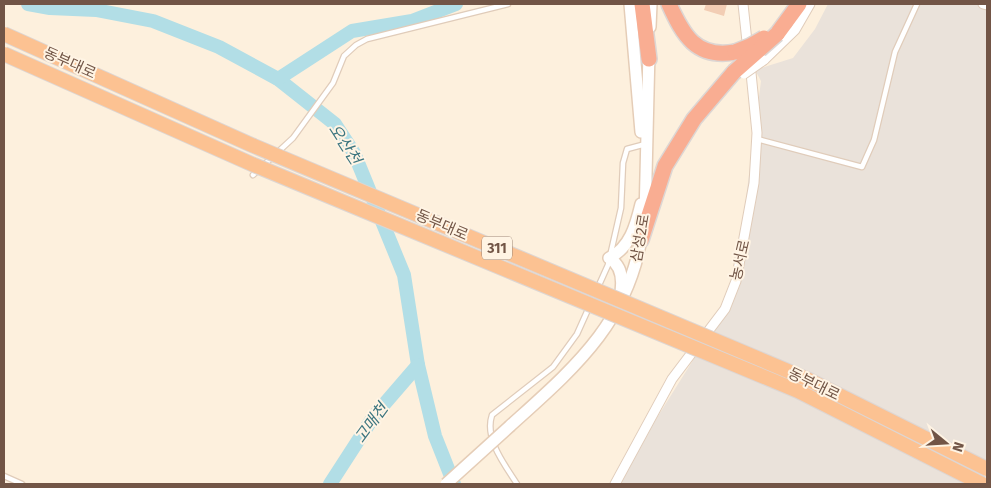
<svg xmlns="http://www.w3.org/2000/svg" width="991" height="488" font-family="'Fira Sans','Noto Sans KR',sans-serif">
	<rect width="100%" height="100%" fill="#fdf0dd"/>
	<!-- industrial -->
	<path fill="#eae2da" d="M828,4H987V484H619L631,459L722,314L738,261L761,81L755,70L793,58L815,29Z"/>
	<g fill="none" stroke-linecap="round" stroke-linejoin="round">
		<!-- river -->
		<g stroke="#b2dee6" stroke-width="14">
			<path d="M28,4L50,8L96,10L153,21L219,47L278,79L335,124L354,153L404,275L418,365L435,436L454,484"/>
			<path d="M278,79L352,31L412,21L456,4"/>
			<path d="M330,484L374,416L418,365"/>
		</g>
	</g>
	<!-- building -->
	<path fill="#f2cdb4" d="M706,4H727L724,16L704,10Z"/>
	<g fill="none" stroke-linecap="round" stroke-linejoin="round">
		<defs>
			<g id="service">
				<path d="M757,139L862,167L874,140L895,52L917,4"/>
				<path d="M253,175L293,138L333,83L344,56L356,45L367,39L508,4"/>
				<path d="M4,476L22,484"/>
				<path d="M517,484C505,465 484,439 492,415L553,367L577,334L608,265L621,208L623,163L627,149L642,145"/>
			</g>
			<g id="minor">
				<path d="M743,4L748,51"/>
				<path d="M983,4L987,5"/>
				<path d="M764,60L795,30L810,4"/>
				<path d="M615,484L672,379L725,309L736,281L754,183L757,133L750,63"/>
			</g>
			<g id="secondary">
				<path d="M630,4L641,132"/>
				<path d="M650,27L651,4"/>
				<path d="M645,217L649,51"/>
				<path d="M620,297C623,283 623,266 609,258C630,248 636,225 641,204"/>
				<path d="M510,426C573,369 629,323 642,233"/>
			</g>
			<g id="motorway">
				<path d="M642,4L649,59"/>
				<path d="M669,4C683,35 696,59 735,52"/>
				<path d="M777,34L799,4"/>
				<path d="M641,240L665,166L694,119L734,72"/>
			</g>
		</defs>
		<!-- service casing -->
		<use href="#service" stroke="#e0ccba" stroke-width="7"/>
		<!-- minor casing -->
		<use href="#minor" stroke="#e0ccba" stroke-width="11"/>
		<!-- secondary casing -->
		<use href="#secondary" stroke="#e5cdb7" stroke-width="14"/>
		<!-- motorway casing -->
		<use href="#motorway" stroke="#ddd6d3" stroke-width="18"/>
		<!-- service -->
		<use href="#service" stroke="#fff" stroke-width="4.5"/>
		<!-- minor -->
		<use href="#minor" stroke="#fff" stroke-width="9"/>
		<!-- secondary -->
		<use href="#secondary" stroke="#fff" stroke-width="11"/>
		<!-- motorway -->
		<use href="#motorway" stroke="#f9ad92" stroke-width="15"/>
		<defs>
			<path id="minor-bridge" d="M744,74L764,60"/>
			<path id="secondary-bridge" d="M446,484L510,426"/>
			<g id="trunk-bridge">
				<path d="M4,34L254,146L807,379L987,469"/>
				<path d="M4,54L254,165L798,391L982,484"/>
			</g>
			<g id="motorway-bridge">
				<path d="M735,52L750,46L764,38"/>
				<path d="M734,72L777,34"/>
			</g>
		</defs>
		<!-- minor-bridge casing -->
		<use href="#minor-bridge" stroke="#e0ccba" stroke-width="11" stroke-linecap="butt"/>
		<!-- secondary-bridge casing -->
		<use href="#secondary-bridge" stroke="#e5cdb7" stroke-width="14" stroke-linecap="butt"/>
		<!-- trunk-bridge casing -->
		<use href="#trunk-bridge" stroke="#ddd6d3" stroke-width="16" stroke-linecap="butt"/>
		<!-- motorway-bridge casing -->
		<use href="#motorway-bridge" stroke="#ddd6d3" stroke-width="18" stroke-linecap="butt"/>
		<!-- minor-bridge -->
		<use href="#minor-bridge" stroke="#fff" stroke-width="9"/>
		<!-- secondary-bridge -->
		<use href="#secondary-bridge" stroke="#fff" stroke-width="11"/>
		<!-- trunk-bridge -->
		<use href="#trunk-bridge" stroke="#fcc292" stroke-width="14"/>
		<!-- motorway-bridge -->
		<use href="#motorway-bridge" stroke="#f9ad92" stroke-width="15"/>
	</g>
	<g text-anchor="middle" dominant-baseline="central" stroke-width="4" stroke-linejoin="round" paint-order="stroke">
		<!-- shield labels -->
		<rect fill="#fff4e4" stroke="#9c8575" stroke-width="1" x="482" y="236.5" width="30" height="23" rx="4"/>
		<g font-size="14" font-weight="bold" fill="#725546">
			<text x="497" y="248">311</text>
		</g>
		<!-- street labels -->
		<g font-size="15" fill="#725546" stroke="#fff4e4">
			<text transform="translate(70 63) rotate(24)">동부대로</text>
			<text transform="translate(442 225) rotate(23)">동부대로</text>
			<text transform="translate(640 238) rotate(-80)">삼성2로</text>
			<text transform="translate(740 260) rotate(-77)">농서로</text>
			<text transform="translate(814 384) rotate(26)">동부대로</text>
		</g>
		<!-- water labels -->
		<g font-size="16" font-style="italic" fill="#3c757f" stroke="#fff4e4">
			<text transform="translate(345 144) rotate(57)">오산천</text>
			<text transform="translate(371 423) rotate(-54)">고매천</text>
		</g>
	</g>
	<!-- border -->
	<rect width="991" height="488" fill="none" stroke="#725546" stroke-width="10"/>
	<!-- north arrow -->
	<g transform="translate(946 443) rotate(108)" stroke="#fff4e4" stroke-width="4" paint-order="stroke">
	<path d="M0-4L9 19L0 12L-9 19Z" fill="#725546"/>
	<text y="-8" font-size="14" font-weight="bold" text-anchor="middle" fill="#725546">N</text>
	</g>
</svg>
